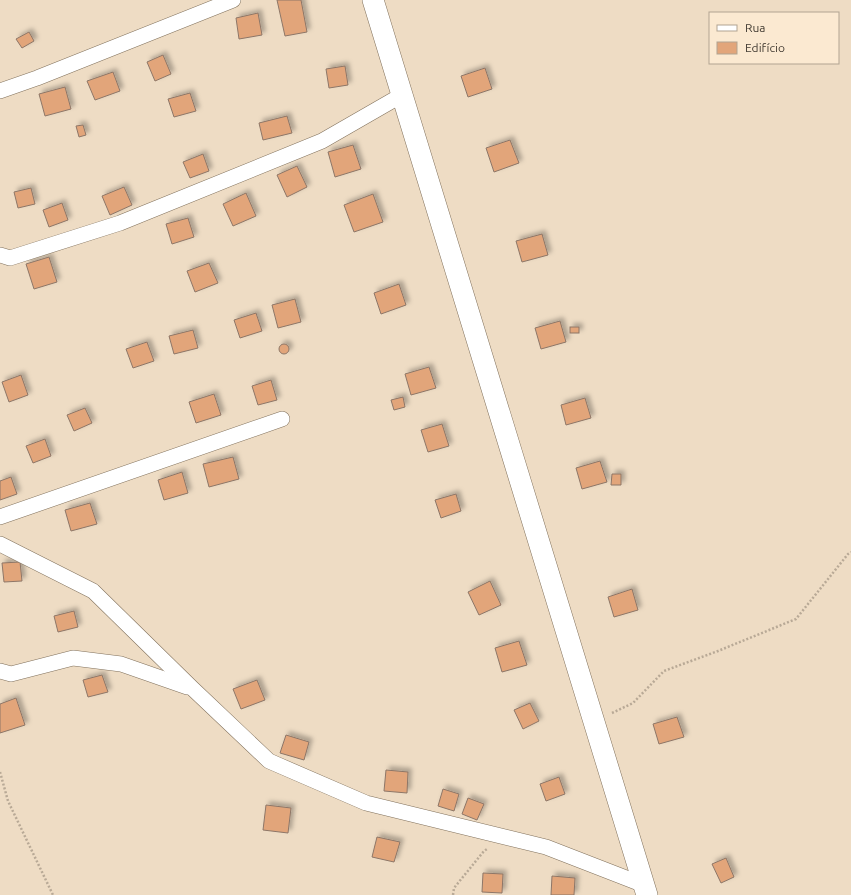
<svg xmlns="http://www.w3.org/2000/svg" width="851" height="895" font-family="Ubuntu,sans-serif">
	<defs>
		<filter id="shadow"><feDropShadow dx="3.5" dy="-3.5" stdDeviation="2" flood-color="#0004"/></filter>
	</defs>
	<rect width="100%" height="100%" fill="#eedcc4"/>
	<!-- building -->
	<g fill="#e2a57a" stroke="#8d7667" filter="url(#shadow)">
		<path d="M277,0H301L307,32L285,36Z"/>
		<path d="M258,13L262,35L239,39L236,18Z"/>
		<path d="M29,32L34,41L22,48L16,39Z"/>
		<path d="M163,55L171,74L155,81L147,62Z"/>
		<path d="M345,66L348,85L329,88L326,69Z"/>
		<path d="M485,68L492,89L468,97L461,76Z"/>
		<path d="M113,72L120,91L95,100L87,81Z"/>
		<path d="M65,87L71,109L45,116L39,94Z"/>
		<path d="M190,93L196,111L174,117L168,99Z"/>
		<path d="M287,116L292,133L263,140L259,123Z"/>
		<path d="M83,125L86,135L79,137L76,126Z"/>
		<path d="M510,140L519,163L494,172L486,148Z"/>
		<path d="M353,145L361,169L335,177L328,152Z"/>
		<path d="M203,154L209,171L190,178L183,162Z"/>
		<path d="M297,166L307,187L287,197L277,175Z"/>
		<path d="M124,187L132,205L110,215L102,196Z"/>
		<path d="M31,188L35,204L18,208L14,192Z"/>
		<path d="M246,193L256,216L233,226L223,204Z"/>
		<path d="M373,194L383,222L354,232L344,205Z"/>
		<path d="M62,203L68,220L49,227L43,210Z"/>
		<path d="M188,218L194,237L172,244L166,224Z"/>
		<path d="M542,234L548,255L522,262L516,241Z"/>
		<path d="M49,257L57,282L34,289L26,264Z"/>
		<path d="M209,263L218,283L195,292L187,271Z"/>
		<path d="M399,284L406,305L381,314L374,293Z"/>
		<path d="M295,299L301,322L278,328L272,305Z"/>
		<path d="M256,313L262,331L240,338L234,320Z"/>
		<path d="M560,321L566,342L541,349L535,328Z"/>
		<rect x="570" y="327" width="9" height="6"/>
		<path d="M193,330L198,348L174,354L169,336Z"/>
		<path d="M147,342L154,361L133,368L126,349Z"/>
		<circle cx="284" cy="349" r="5"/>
		<path d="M429,367L436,388L411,395L405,374Z"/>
		<path d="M21,375L28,395L9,402L2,382Z"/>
		<path d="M271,380L277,400L258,405L252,386Z"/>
		<path d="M214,394L221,415L196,423L189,402Z"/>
		<path d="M403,397L405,407L394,410L391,400Z"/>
		<path d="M585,398L591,418L566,425L561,405Z"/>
		<path d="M85,408L92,423L74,431L67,415Z"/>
		<path d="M442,424L449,446L428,452L421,430Z"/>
		<path d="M45,439L51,456L33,463L26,446Z"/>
		<path d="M233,457L239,479L209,487L203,464Z"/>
		<path d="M600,461L607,482L582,489L576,468Z"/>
		<path d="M182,472L188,493L164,500L158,480Z"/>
		<path d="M612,474H621V485H611Z"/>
		<path d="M11,477L17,494L0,500V481Z"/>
		<path d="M456,494L461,511L441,518L435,500Z"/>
		<path d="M90,503L97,524L71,531L65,510Z"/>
		<path d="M20,562L22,581L4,582L2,563Z"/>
		<path d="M490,581L501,605L479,615L468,592Z"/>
		<path d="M632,589L638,610L614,617L608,597Z"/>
		<path d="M74,611L78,627L58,632L54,616Z"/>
		<path d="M519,641L527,665L502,672L495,648Z"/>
		<path d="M102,675L108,692L88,697L83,680Z"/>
		<path d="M257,680L265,700L241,709L233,689Z"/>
		<path d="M16,698L25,725L0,733V704Z"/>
		<path d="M530,703L539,721L523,729L514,710Z"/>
		<path d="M677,717L684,737L659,744L653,724Z"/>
		<path d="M286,735L309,742L304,760L280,753Z"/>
		<path d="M386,770L408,772L407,793L384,791Z"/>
		<path d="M559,777L565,794L546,801L540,784Z"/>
		<path d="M443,789L459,794L454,811L438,806Z"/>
		<path d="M468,798L484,804L477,820L462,814Z"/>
		<path d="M266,805L291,808L288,833L263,830Z"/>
		<path d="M377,837L400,842L394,862L372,857Z"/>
		<path d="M726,858L734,877L721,883L712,864Z"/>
		<path d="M483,873L503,874L502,893L482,892Z"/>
		<path d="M552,876L575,878L574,895H551Z"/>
	</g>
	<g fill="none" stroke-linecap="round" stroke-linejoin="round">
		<defs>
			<g id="street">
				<path d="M0,91L37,78L233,0"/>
				<path d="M0,255L10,258L120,223L322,141L402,95"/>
				<path d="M0,517L282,419"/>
				<path d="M0,544L93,591L192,688L269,761L366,803L546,847L644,885"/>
				<path d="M0,671L11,674L73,658L121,664L187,687"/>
			</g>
			<path id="secondary" d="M373,0L647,895"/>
		</defs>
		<!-- street casing -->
		<use href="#street" stroke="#81715c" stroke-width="16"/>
		<!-- secondary casing -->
		<use href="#secondary" stroke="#81715c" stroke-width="22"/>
		<!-- path -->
		<g stroke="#b8a996" stroke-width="2.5" stroke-dasharray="2 2" stroke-linecap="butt">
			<path d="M612,713L633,703L664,671L718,651L796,619L848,554L851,552"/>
			<path d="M0,772L8,801L53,895"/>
			<path d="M453,895L454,888L484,851L487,849"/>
		</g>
		<!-- street -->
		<use href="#street" stroke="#fff" stroke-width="15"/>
		<!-- secondary -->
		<use href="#secondary" stroke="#fff" stroke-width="21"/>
	</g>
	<!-- legend -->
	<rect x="709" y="12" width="130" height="52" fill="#fbe9d1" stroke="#b1a391"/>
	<rect x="717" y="25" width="20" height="6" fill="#ffffff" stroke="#b1a391"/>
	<text x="745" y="32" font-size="12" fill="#423b32">Rua</text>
	<rect x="717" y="42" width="20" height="12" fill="#e2a57a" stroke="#b1a391"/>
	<text x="745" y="52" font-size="12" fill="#423b32">Edifício</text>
</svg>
